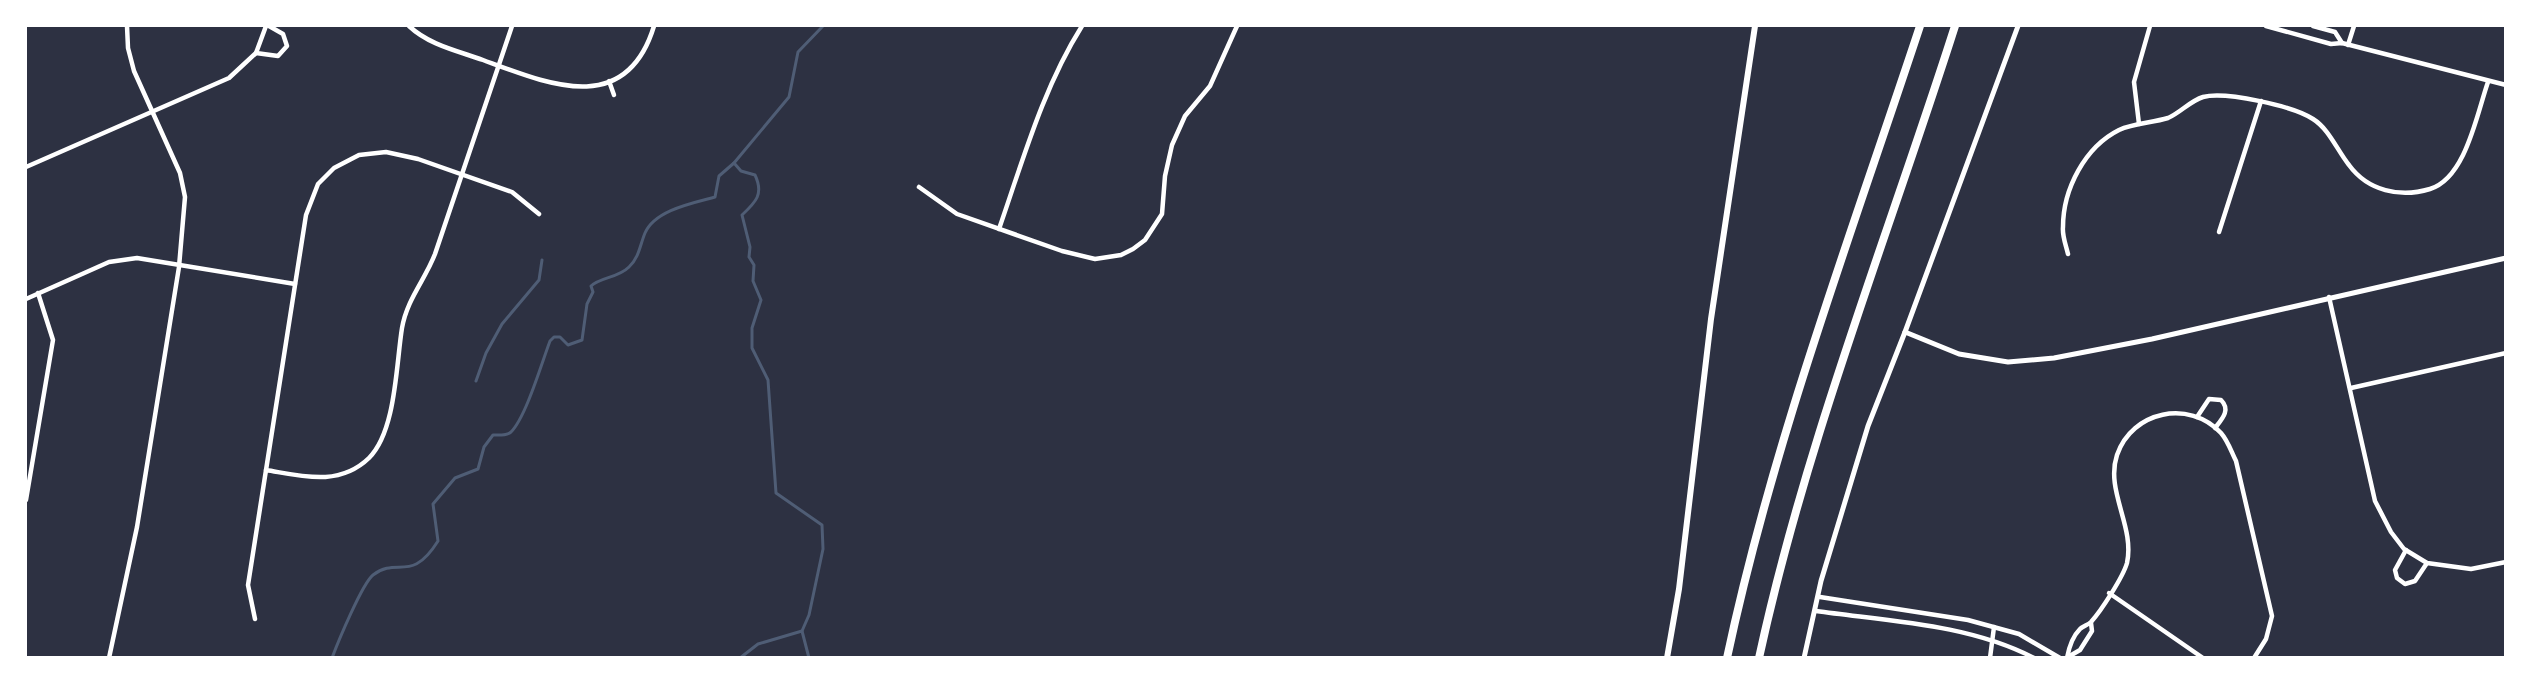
<svg xmlns="http://www.w3.org/2000/svg" width="2531" height="683" font-family="Manrope,sans-serif">
	<rect width="100%" height="100%" fill="#2d3142"/>
	<g fill="none" stroke-linecap="round" stroke-linejoin="round">
		<!-- stream -->
		<g stroke="#4f5d75" stroke-width="3">
			<path d="M734,163L741,171L755,175C764,194 756,202 742,215L750,247L749,257L754,265L753,281L761,300L752,328V348L768,380L776,493L822,525L823,549L809,615L802,631L809,658"/>
			<path d="M476,381L486,353L502,324L539,280L542,260"/>
			<path d="M332,658C338,642 362,584 373,575C398,556 411,584 438,541L433,504L455,478L478,469L484,447L493,435C499,435 506,436 511,432C526,417 542,362 550,341L554,337H560L568,345L582,340L587,304L593,292L591,286C601,277 618,278 629,267C639,258 640,245 645,233C655,210 693,203 715,197L719,176L734,163L789,97L798,52L823,26"/>
			<path d="M740,658L758,644L802,631"/>
		</g>
		<!-- minor -->
		<g stroke="#fff" stroke-width="4.5">
			<path d="M409,26C429,45 458,51 483,60C548,84 626,118 654,26"/>
			<path d="M2266,26L2331,44L2342,43L2506,85"/>
			<path d="M2313,26L2335,32L2342,43"/>
			<path d="M2348,45L2354,26"/>
			<path d="M256,53L278,56L287,46L283,34L269,26"/>
			<path d="M609,81L614,95"/>
			<path d="M2139,124L2134,82L2150,26"/>
			<path d="M26,167L229,78L256,53L266,26"/>
			<path d="M919,187L957,214L1062,251L1095,259L1121,255L1133,249L1145,240L1162,214L1165,176L1172,145L1185,116L1210,86L1237,26"/>
			<path d="M999,229C1023,160 1043,88 1082,26"/>
			<path d="M2219,232L2261,101"/>
			<path d="M2068,254C2066,245 2062,236 2063,227C2063,189 2085,147 2119,130C2134,123 2152,123 2168,118C2180,113 2190,101 2203,97C2225,91 2293,106 2313,119C2329,129 2337,150 2349,165C2368,191 2400,198 2430,189C2466,178 2477,113 2488,82"/>
			<path d="M2329,297L2375,501L2391,532L2404,549L2427,563L2471,569L2506,562"/>
			<path d="M26,299L109,262L137,258L295,284"/>
			<path d="M2351,388L2506,353"/>
			<path d="M2197,417L2209,399L2221,400C2231,410 2222,419 2215,428"/>
			<path d="M266,470C302,476 339,487 369,458C396,431 396,365 402,328C407,299 425,280 435,254C461,178 487,102 512,26"/>
			<path d="M26,500L53,340L38,293"/>
			<path d="M2406,550L2395,570L2397,578L2405,584L2415,581L2427,563"/>
			<path d="M2109,593L2203,658"/>
			<path d="M1820,597L1968,620L2019,634L2060,658"/>
			<path d="M1816,611C1887,621 1969,624 2034,658"/>
			<path d="M255,619L248,585L306,215L318,184L334,168L359,155L386,152L418,159L512,192L539,214"/>
			<path d="M2068,657L2080,650L2092,631L2091,623"/>
			<path d="M109,658L137,527L179,267L185,197L180,173L134,71L128,48L127,26"/>
			<path d="M1990,658L1994,627"/>
			<path d="M2067,658C2069,647 2072,637 2080,629C2083,626 2088,625 2091,622C2101,611 2123,577 2127,563C2135,526 2105,491 2117,455C2132,411 2189,399 2221,433C2228,441 2231,451 2236,461L2272,616L2266,639L2254,658"/>
		</g>
		<!-- tertiary -->
		<g stroke="#fff" stroke-width="5">
			<path d="M1905,332L1959,354L2008,362L2054,358L2152,339L2506,258"/>
			<path d="M1804,658L1821,581L1868,426L1905,332L2018,26"/>
		</g>
		<!-- secondary -->
		<path stroke="#fff" stroke-width="6" d="M1667,658L1679,589L1711,319L1755,26"/>
		<!-- motorway -->
		<g stroke="#fff" stroke-width="8">
			<path d="M1727,658C1773,442 1851,235 1920,26"/>
			<path d="M1759,658C1806,441 1888,236 1955,26"/>
		</g>
	</g>
	<!-- border -->
	<rect width="2531" height="683" fill="none" stroke="#ffffff" stroke-width="54"/>
</svg>
